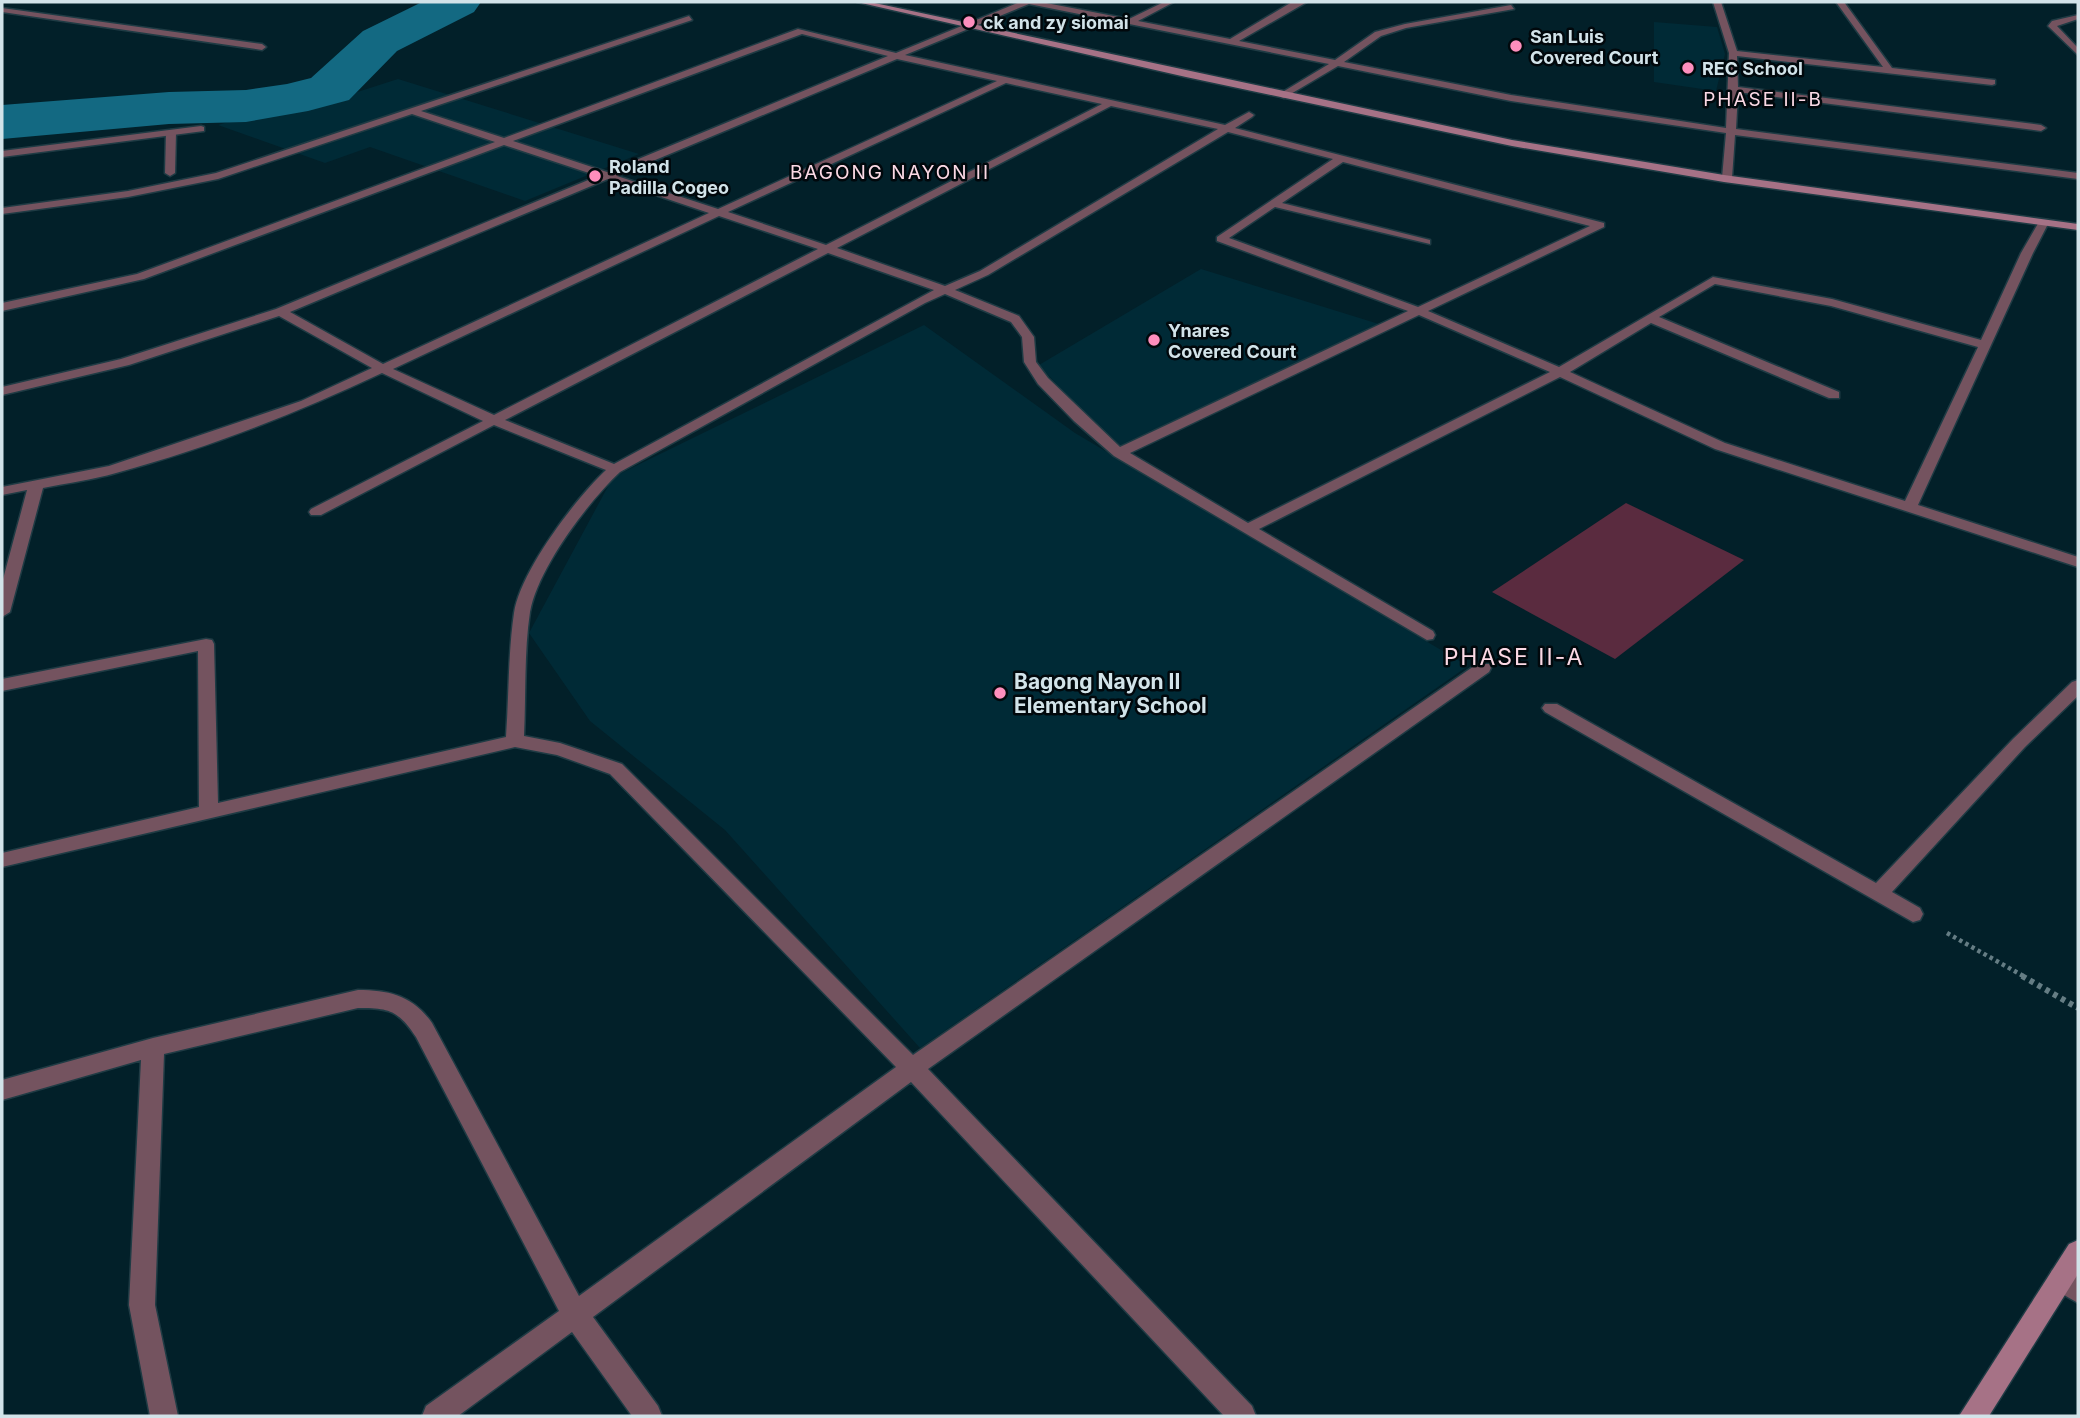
<svg xmlns="http://www.w3.org/2000/svg" width="2080" height="1418" font-family="Inter,sans-serif">
	<rect width="100%" height="100%" fill="#022029"/>
	<!-- built -->
	<g fill="#002a36">
		<path d="M1654,22L1717,27L1725,54L1716,91L1654,82Z"/>
		<path d="M398,79L639,154L525,201L370,147L325,163L218,125L254,114L320,104Z"/>
		<path d="M1201,269L1382,325L1123,449L1087,418L1039,365Z"/>
		<path d="M924,325L1075,433L1468,666L920,1048L725,830L590,721L529,633L613,477Z"/>
	</g>
	<!-- green -->
	<path fill="#5a2b3f" d="M1626,503L1744,560L1615,659L1492,592Z"/>
	<g fill="none" stroke-linecap="round" stroke-linejoin="round">
		<!-- river -->
		<path fill="#136982" fill-rule="evenodd" d="M422,2H481L474,12L397,51L349,100L308,111L246,122L169,124L2,139V105L169,92L246,90L287,84L311,78L363,31Z"/>
		<defs>
			<g id="lane">
				<path d="M2,8L262,44L266,47L262,50L2,12Z"/>
				<path d="M171,130L176,133L175,173L170,176L165,173L166,133Z"/>
			</g>
			<g id="street">
				<path d="M1020,2H1041L1129,19L1164,2H1174L1138,21L1230,39L1292,2H1307L1239,41L1335,60L1375,32L1405,24L1511,5L1514,9L1406,28L1381,36L1344,62L1511,95L1726,128L1729,53L1713,2H1721L1737,51L1883,67L1836,2H1844L1892,68L1995,80V84L1992,85L1737,56L1738,87L2041,125L2046,128L2041,131L1738,92L1736,129L2078,173V179L1735,135L1732,178L1727,181L1722,178L1726,133L1511,101L1338,66L1284,98L1281,97V93L1329,64L1029,4L905,55L1225,125L1249,112L1254,115L1252,117L1235,128L1604,223V227L1428,311L1559,367L1713,277L1832,299L1981,340L2021,253L2040,220H2048L2049,222L2033,253L1918,505L2078,557V567L1715,449L1560,377L1259,529L1433,631L1435,635L1433,639L1427,640L1114,456L1074,421L1038,384L1024,362L1022,337L1011,322L945,294L925,303L620,472C588,502 538,568 530,612C524,651 526,697 524,736L560,743L622,764L913,1055L1477,664H1489L1491,668L1489,672L928,1069L1252,1406L1256,1416H1224L911,1082L593,1317L658,1406L662,1416H632L572,1332L458,1416H422L426,1406L559,1311L416,1037C398,1010 389,1008 358,1008L164,1054L155,1305L178,1416H150L129,1305L141,1060L2,1100V1080L153,1038L358,990C390,990 413,996 432,1023L579,1296L896,1067L610,774L557,755L515,747L2,867V853L199,807L198,651L2,691V679L206,639L212,640L214,644L218,803L506,737C509,696 508,654 514,613C520,572 575,499 606,470L494,425L321,515H311L309,512L311,509L483,421L382,373C297,413 208,448 116,473C92,480 67,483 43,488L10,612L2,617V583L27,490L2,495V487L109,466L301,401L372,368L279,316L129,365L2,395V387L121,359L276,309L598,176L504,145L144,279L2,311V303L137,274L495,142L412,114L218,179L128,197L2,214V208L128,191L216,173L689,16L692,20L421,111L504,138L798,29L896,53ZM802,34L888,56L607,172L513,141ZM897,59L997,81L718,209L617,176ZM1006,83L1102,104L826,245L728,212ZM1111,106L1218,129L980,271L945,286L837,248ZM1228,132L1333,159L1217,237V241L1408,311L1120,447L1048,378L1036,362L1034,337L1019,316L955,290L988,275ZM1343,162L1590,226L1418,307L1229,238L1275,207L1430,244V240L1282,203ZM608,179L709,213L383,364L290,312ZM719,216L818,249L494,415L393,369ZM828,253L934,290L614,464L505,420ZM1715,284L1831,306L1978,347L1905,501L1725,443L1570,372L1651,323L1829,398H1839V392L1659,317ZM1419,315L1550,372L1248,523L1130,453Z"/>
				<path d="M2078,15V19L2057,26L2078,48V55L2048,26L2052,21Z"/>
				<path d="M201,126L204,127V131L2,157V151Z"/>
				<path d="M2078,680V696L2025,747L1892,892L1920,908L1923,914L1920,920L1913,922L1545,712L1542,708L1545,704H1557L1876,883L2013,739L2072,682Z"/>
				<path d="M2061,1267L2078,1276V1303L2052,1288L2048,1279L2052,1270Z"/>
			</g>
			<g id="secondary">
				<path d="M857,2H870L1512,140L1724,175L2078,224V230L1724,182L1512,146L1186,77Z"/>
				<path d="M2078,1240V1274L1989,1416H1959L2069,1244Z"/>
			</g>
		</defs>
		<!-- lane casing -->
		<use href="#lane" stroke="#1f3b44" stroke-width="3"/>
		<!-- street casing -->
		<use href="#street" stroke="#1f3b44" stroke-width="3"/>
		<!-- secondary casing -->
		<use href="#secondary" stroke="#1f3b44" stroke-width="3"/>
		<!-- path-far1 -->
		<path stroke="#657d84" stroke-width="4.5" stroke-dasharray="3.5 3.5" stroke-linecap="butt" d="M1947,933L2025,977"/>
		<!-- path -->
		<path stroke="#657d84" stroke-width="6" stroke-dasharray="4.5 4.5" stroke-linecap="butt" d="M2022,976L2078,1008"/>
		<!-- lane -->
		<use href="#lane" fill="#74535f" fill-rule="evenodd"/>
		<!-- street -->
		<use href="#street" fill="#74535f" fill-rule="evenodd"/>
		<!-- secondary -->
		<use href="#secondary" fill="#a67286" fill-rule="evenodd"/>
	</g>
	<!-- markers -->
	<g fill="#fe8ebd" stroke="#01080c" stroke-width="2.5">
		<circle cx="969" cy="22" r="7"/>
		<circle cx="1516" cy="46" r="7"/>
		<circle cx="1688" cy="68" r="7"/>
		<circle cx="595" cy="176" r="7"/>
		<circle cx="1154" cy="340" r="7"/>
		<circle cx="1000" cy="693" r="7"/>
	</g>
	<g text-anchor="middle" dominant-baseline="central" stroke-width="5" stroke-linejoin="round" paint-order="stroke">
		<!-- far-poi labels -->
		<g font-size="18" font-weight="bold" fill="#d2e3e9" stroke="#01080c" text-anchor="start">
			<text x="983" y="22">ck and zy siomai</text>
			<text x="1530" y="36">San Luis<tspan x="1530" dy="21">Covered Court</tspan></text>
			<text x="1702" y="68">REC School</text>
			<text x="609" y="166">Roland<tspan x="609" dy="21">Padilla Cogeo</tspan></text>
			<text x="1168" y="330">Ynares<tspan x="1168" dy="21">Covered Court</tspan></text>
		</g>
		<!-- far-neighbourhood labels -->
		<g font-size="19" letter-spacing="2" fill="#fbd9e5" stroke="#01080c">
			<text x="1763" y="99">PHASE II-B</text>
			<text x="890" y="172">BAGONG NAYON II</text>
		</g>
		<!-- poi labels -->
		<g font-size="21" font-weight="bold" fill="#d2e3e9" stroke="#01080c" text-anchor="start">
			<text x="1014" y="681">Bagong Nayon II<tspan x="1014" dy="24">Elementary School</tspan></text>
		</g>
		<!-- neighbourhood labels -->
		<g font-size="23" letter-spacing="2" fill="#fbd9e5" stroke="#01080c">
			<text x="1514" y="657">PHASE II-A</text>
		</g>
	</g>
	<!-- border -->
	<rect width="2080" height="1418" fill="none" stroke="#d2e3e9" stroke-width="7"/>
</svg>
